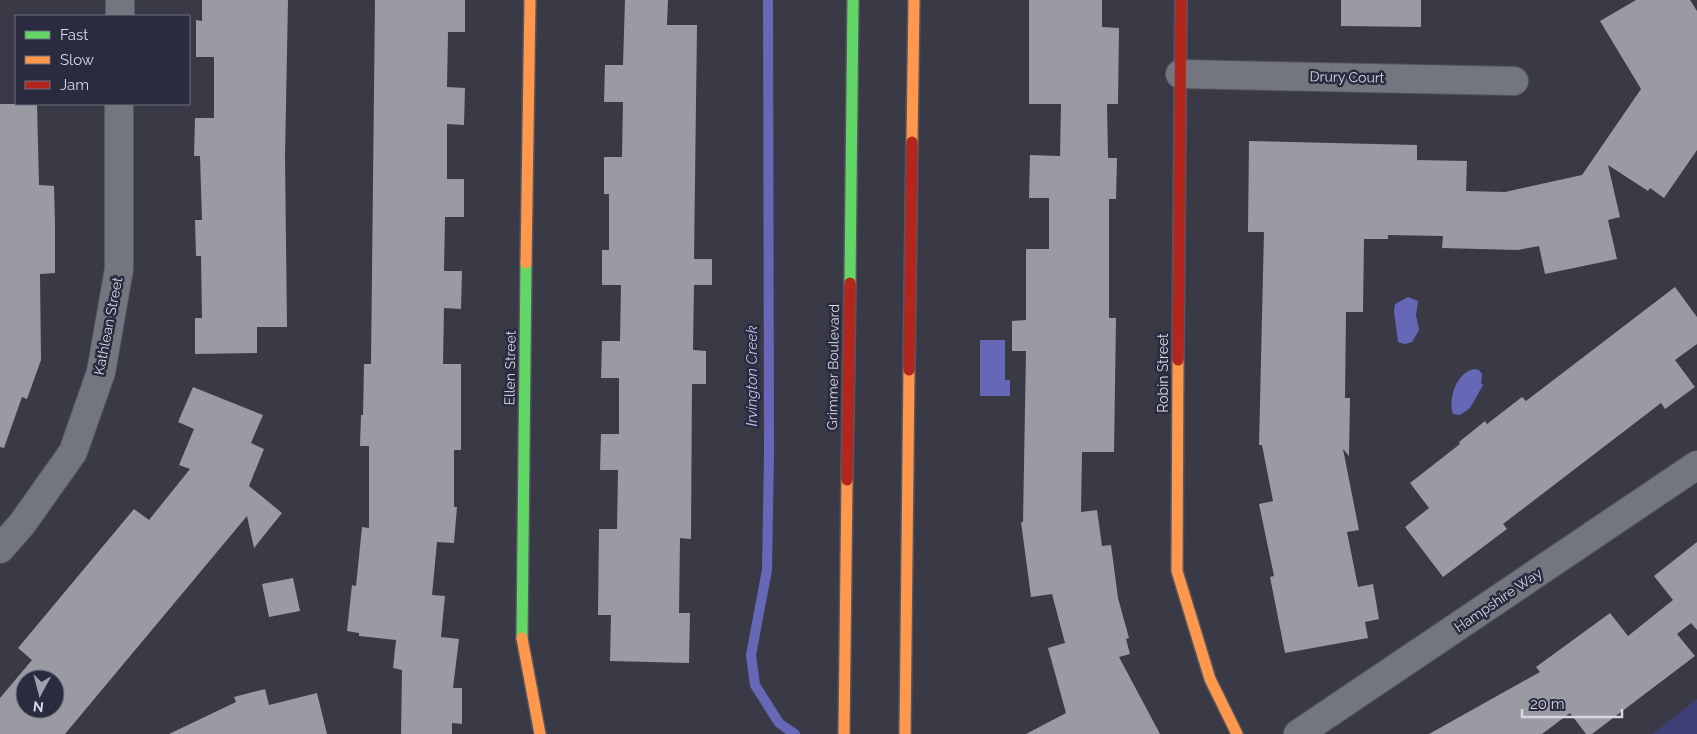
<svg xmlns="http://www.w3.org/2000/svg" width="1697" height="734" font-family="Raleway,sans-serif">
	<rect width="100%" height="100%" fill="#393a45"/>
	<!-- green -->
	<path fill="#3e3f75" d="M1697,699V734H1652Z"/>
	<!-- water -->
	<g fill="#6668b7">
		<path d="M1408,297L1418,301L1416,315L1419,330L1412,342L1405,344L1398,342L1394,311L1395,304Z"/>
		<path d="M980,340H1005V380H1010V396H980Z"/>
		<path d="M1474,369L1479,370L1482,374L1481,383L1483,385L1470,408L1460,415L1453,414C1448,399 1456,373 1474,369Z"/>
	</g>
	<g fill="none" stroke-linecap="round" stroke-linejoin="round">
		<!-- stream -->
		<path stroke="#6668b7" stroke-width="10" d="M768,0L769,453L767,570L751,655L755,685L779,723L795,734"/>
	</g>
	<!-- building -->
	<g fill="#999aa2" fill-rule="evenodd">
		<path d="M202,0H288L285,156L287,327H257V353L195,354V318H202L201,256H196L195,220H202L200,156H194L195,118H214V57H196V20L202,21Z"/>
		<path d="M375,0H465V32H448L447,87L465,88L464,125L447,124V179H464V217H445L444,271H462L461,309L444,308L443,364H461V450H454V507H457L454,543L437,542L432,595L445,596L441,637L459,639L453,688H462V724L452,723V734H401L402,670L393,668L396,640L359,636V633L347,631L352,585L356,586L362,527L369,528V446H360L361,415H363L364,364H371Z"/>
		<path d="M625,0H668L667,25H697L694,259H712V285H694L693,350L706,351V384H692L691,539L680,538L679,613H690L689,663L610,661L611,615H598L599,529H617L618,470H600L601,434H619V378H601L602,341H620L621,285H602V250H609V194H604V157H622L623,102H604L605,65H623Z"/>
		<path d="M1029,0H1102V27L1119,28L1118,104H1107L1108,158H1117L1116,199H1109V318H1116L1114,452H1082L1081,512L1097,510L1102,546L1111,545L1118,598L1129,638L1126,639L1130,654L1119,657L1160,734H1026L1066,713L1048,648L1065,643L1052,594L1031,597L1021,522H1023L1026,351H1012V321L1026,320V249H1049V198H1029L1030,155L1060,156L1061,104H1029Z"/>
		<path d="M1341,0H1421V27L1341,26Z"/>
		<path d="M1636,0H1690L1697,11V150L1664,198L1650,188L1648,191L1608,165L1620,217L1608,220L1617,259L1545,274L1539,246L1518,250L1442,248L1443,236L1388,235V239H1364L1363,312H1346L1345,398H1350L1349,456L1343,449L1359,530L1347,532L1358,587L1373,584L1379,619L1365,622L1368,638L1285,653L1270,577L1274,576L1259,504L1273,501L1262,445H1259L1264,232H1248L1249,141L1417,145V160L1467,161L1466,191L1505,192L1582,175L1641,89L1600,21Z"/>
		<path d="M0,104H37L39,185L54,186L55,222V273L40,274L41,360L27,399L22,397L4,448L0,447Z"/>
		<path d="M1675,287L1697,317V344L1675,360L1695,387L1665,409L1661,403L1503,524L1507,529L1443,577L1405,527L1429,508L1410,483L1460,444L1459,442L1485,421L1487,424L1522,397L1526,401Z"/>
		<path d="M193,387L263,415L251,443L264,449L249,486L282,513L254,548L247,516L65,734H0V698L32,660L18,648L134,509L149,520L190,469L179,465L194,429L178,422ZM25,679H55V709H25Z"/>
		<path d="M1697,542V630L1691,623L1677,634L1695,656L1592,734H1586L1570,713L1542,734H1429L1540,672L1536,667L1610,613L1628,636L1673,600L1654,576Z"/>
		<path d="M293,578L300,611L269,617L262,584Z"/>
		<path d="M265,689L269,705L317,693L327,734H169L236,702L234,697Z"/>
	</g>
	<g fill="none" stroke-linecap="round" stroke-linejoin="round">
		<defs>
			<g id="street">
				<path d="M120,16V0"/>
				<path d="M1180,74L1514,81"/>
				<path d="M0,549L22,524L73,452L101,372L119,269V104"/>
				<path d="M1298,734L1697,465"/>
			</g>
			<g id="fast">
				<path d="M850,283L853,0"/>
				<path d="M522,638L526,263"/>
			</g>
			<g id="slow">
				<path d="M912,142L914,0"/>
				<path d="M526,263L530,0"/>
				<path d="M1178,360L1177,571L1210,679L1237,734"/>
				<path d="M522,638L540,734"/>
				<path d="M844,734L847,480"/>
				<path d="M905,734L909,370"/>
			</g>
			<g id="jam">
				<path d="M1178,360L1181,0"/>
				<path d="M909,370L912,142"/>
				<path d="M847,480L850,283"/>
			</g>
		</defs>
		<!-- street casing -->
		<use href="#street" stroke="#565660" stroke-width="30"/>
		<!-- fast casing -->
		<use href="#fast" stroke="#565660" stroke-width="14"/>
		<!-- slow casing -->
		<use href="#slow" stroke="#565660" stroke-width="14"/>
		<!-- jam casing -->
		<use href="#jam" stroke="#565660" stroke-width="14"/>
		<!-- street -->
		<use href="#street" stroke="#74767f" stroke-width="28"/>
		<!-- fast -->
		<use href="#fast" stroke="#63d668" stroke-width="11"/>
		<!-- slow -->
		<use href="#slow" stroke="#ff974d" stroke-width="11"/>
		<!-- jam -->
		<use href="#jam" stroke="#b3261e" stroke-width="11"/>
	</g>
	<g text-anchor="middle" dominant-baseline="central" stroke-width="5" stroke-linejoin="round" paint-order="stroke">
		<!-- street labels -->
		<g font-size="14" fill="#d6d8e5" stroke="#2a2b3f">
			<text transform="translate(1347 77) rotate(1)">Drury Court</text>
			<text transform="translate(108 326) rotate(-79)">Kathlean Street</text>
			<text transform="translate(833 367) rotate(-89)">Grimmer Boulevard</text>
			<text transform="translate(510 368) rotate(-89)">Ellen Street</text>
			<text transform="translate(1163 373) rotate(-90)">Robin Street</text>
			<text transform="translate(1498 600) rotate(-34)">Hampshire Way</text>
		</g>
		<!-- water labels -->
		<g font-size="15" font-style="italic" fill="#bcc0ed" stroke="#2a2b3f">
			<text transform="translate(752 376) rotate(-90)">Irvington Creek</text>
		</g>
	</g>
	<!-- legend -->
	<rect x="15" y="15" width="175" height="90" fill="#2a2b3f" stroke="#6f7081"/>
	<rect x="25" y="31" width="25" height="8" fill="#63d668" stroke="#6f7081"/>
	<text x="60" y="40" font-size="15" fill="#d6d8e5">Fast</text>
	<rect x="25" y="56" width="25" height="8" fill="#ff974d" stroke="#6f7081"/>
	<text x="60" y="65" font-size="15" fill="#d6d8e5">Slow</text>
	<rect x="25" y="81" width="25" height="8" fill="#b3261e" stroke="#6f7081"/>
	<text x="60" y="90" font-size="15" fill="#d6d8e5">Jam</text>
	<!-- north arrow -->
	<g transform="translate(40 694) rotate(187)"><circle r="24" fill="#2a2b3f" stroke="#6f7081"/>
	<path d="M0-4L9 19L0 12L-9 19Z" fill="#9fa1ad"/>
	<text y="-8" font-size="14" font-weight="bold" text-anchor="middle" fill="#d6d8e5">N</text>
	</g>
	<!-- scale -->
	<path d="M1522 709v8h100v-8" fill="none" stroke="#d6d8e5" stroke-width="2.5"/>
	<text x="1530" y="709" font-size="15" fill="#d6d8e5" stroke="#2a2b3f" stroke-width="4" paint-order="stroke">20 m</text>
</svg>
